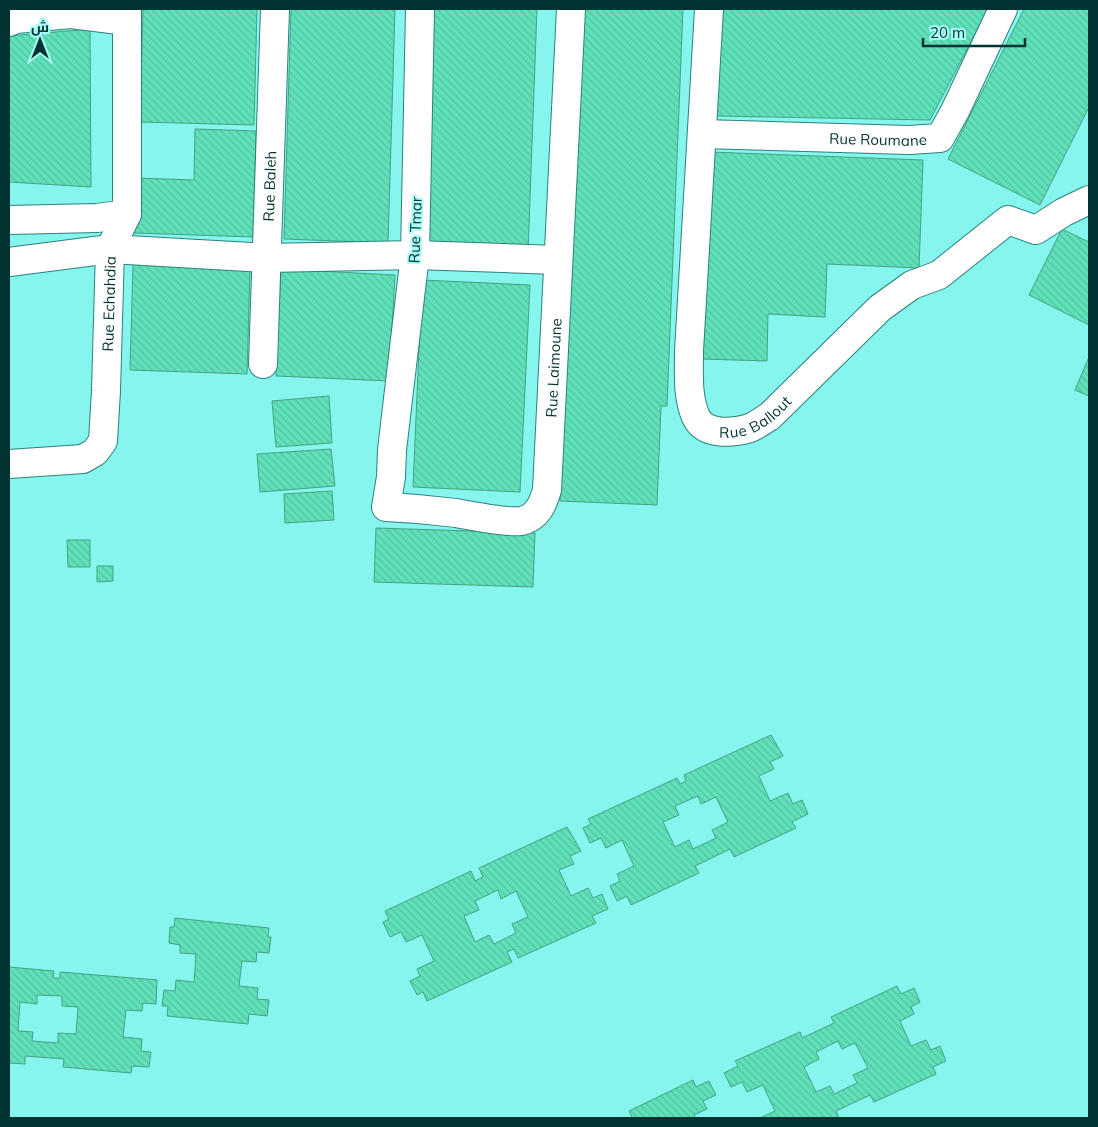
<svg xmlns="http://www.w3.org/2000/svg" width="1098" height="1127" font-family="Mulish,Cairo,sans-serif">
	<defs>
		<pattern id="building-back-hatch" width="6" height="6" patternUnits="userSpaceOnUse" patternTransform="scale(1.25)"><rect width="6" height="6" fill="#60e1b9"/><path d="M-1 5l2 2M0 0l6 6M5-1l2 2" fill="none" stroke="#52c2a0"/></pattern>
	</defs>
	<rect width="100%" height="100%" fill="#86f5ed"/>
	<!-- building -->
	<g fill="url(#building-back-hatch)" stroke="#42a385" fill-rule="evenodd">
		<path d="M143,9H257L254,125L140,122Z"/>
		<path d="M291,9H395L388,243L284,239Z"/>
		<path d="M433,9H537L528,252L424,248Z"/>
		<path d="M579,9H683L667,406H661L657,505L560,501Z"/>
		<path d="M721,9H988L930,120L716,116Z"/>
		<path d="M1024,9H1089V107L1040,205L948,159Z"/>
		<path d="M90,29L91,187L9,182V36Z"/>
		<path d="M195,129L256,131L253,237L134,233L136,178L194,180Z"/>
		<path d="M710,152L923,160L919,268L827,264L825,317L768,314L767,361L702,359Z"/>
		<path d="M1062,229L1089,242V325L1029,295Z"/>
		<path d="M133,264L250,268L247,374L130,370Z"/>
		<path d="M281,269L395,275L389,381L276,376Z"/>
		<path d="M422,280L530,285L520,492L413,487Z"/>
		<path d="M1089,357V396L1075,390Z"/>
		<path d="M329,396L332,443L276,447L272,401Z"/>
		<path d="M331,449L335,486L260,492L257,454Z"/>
		<path d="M332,491L334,520L285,523L284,494Z"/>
		<path d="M376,528L535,533L533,587L374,582Z"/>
		<path d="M67,540H90V567H68Z"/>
		<path d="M97,566H113V581L97,582Z"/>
		<path d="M771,735L783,756L770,762L774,769L759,776L770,801L788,793L793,804L802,800L808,814L792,822L796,828L734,857L730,849L695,866L699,873L631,905L627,896L617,901L610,886L620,881L617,874L634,866L622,840L606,848L601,838L590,843L583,828L591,824L588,819L677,778L680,784L686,781L684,775ZM698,796L701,804L716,797L728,822L712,830L716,838L693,849L689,840L675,847L663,822L679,815L675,806Z"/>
		<path d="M567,827L581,851L570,856L574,864L559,870L571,896L588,888L593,898L602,894L608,909L592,916L596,923L518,958L514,949L507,952L512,962L427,1001L423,992L417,995L410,981L420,976L417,969L434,961L422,935L406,942L401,932L390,937L383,922L389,919L385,911L471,871L475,881L483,877L479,868ZM498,890L501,899L516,891L528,917L512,924L516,933L494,944L489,935L475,942L464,916L479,910L475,901Z"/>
		<path d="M175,918L269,928L268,937H271L269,953L257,952L256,962L242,961L239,986L258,988L257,999L269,1000L267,1016L249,1014L248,1024L167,1016L168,1006H162L164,990L175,991L176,980L194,982L196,954L180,953V945L169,943L170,927H174Z"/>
		<path d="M9,967L54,971L53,978H60V972L157,980L156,1004L143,1003L142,1011L126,1010L123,1037L142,1039L141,1051L151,1052L149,1067L132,1066L131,1073L63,1067L64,1059L25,1056V1064L9,1063ZM37,995L62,996V1006L78,1007L76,1034L58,1033V1043L32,1041L33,1032L18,1031L20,1002L37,1004Z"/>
		<path d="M897,986L901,994L914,988L920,1002L911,1007L914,1014L900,1021L911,1046L926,1040L931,1050L940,1046L946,1061L933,1067L936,1074L874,1102L870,1095L836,1111L839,1118H760L775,1111L763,1085L747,1092L742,1082L731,1087L724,1073L738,1066L735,1061L800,1032L802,1038L834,1023L831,1017ZM838,1041L842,1049L855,1043L868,1068L853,1075L857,1083L834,1094L830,1086L816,1092L804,1067L819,1059L816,1052Z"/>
		<path d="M693,1080L696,1087L709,1081L716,1095L703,1101L707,1109L694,1115L695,1118H628L632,1117L629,1111Z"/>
	</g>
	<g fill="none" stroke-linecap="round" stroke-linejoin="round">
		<defs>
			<g id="minor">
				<path id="s1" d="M420,9L415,255L392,450L391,477L386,507C410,508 433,510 456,513C473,516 505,523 521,521C537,518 543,504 547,490L571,9"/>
				<path id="s2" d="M709,9L689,351C689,372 687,397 696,417C705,436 733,433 750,428C757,425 764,420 770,416L880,308L912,285L939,275L1008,220L1036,230L1064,212L1089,200"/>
				<path d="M9,22L16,19L71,14L127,21"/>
				<path id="s3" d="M702,134L909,140L940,138L955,111L1003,9"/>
				<path d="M9,220L97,218L127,214"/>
				<path d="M9,262L110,249L267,258L415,255L557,260"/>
				<path id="s4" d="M263,364L275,9"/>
				<path id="s5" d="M9,464L83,459L95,452L103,441L106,391L110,249L127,214V9"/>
			</g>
		</defs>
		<!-- minor casing -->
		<use href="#minor" stroke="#2a827d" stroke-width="30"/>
		<!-- minor -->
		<use href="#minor" stroke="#fff" stroke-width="28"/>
	</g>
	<g text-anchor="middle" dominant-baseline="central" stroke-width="4" stroke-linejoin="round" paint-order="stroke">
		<!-- street labels -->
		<g font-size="15" fill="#003331" stroke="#a9fef7">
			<text stroke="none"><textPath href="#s3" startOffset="176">Rue Roumane</textPath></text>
			<text stroke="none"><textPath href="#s4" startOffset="178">Rue Baleh</textPath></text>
			<text transform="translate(415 230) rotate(-88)">Rue Tmar</text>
			<text stroke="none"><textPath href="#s5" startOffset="239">Rue Echahdia</textPath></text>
			<text stroke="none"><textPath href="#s1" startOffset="801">Rue Laimoune</textPath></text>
			<text stroke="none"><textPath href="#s2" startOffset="478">Rue Ballout</textPath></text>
		</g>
	</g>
	<!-- border -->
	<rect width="1098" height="1127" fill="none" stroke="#003331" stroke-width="20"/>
	<!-- north arrow -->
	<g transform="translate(40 40)" stroke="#a9fef7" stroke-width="4" paint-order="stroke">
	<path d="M0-4L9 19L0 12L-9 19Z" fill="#003331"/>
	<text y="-8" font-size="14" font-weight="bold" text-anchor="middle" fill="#003331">ش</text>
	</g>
	<!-- scale -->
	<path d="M923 38v8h102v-8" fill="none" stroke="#003331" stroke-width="2.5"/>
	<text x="930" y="38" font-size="15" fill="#003331" stroke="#a9fef7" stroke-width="4" paint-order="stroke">20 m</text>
</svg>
